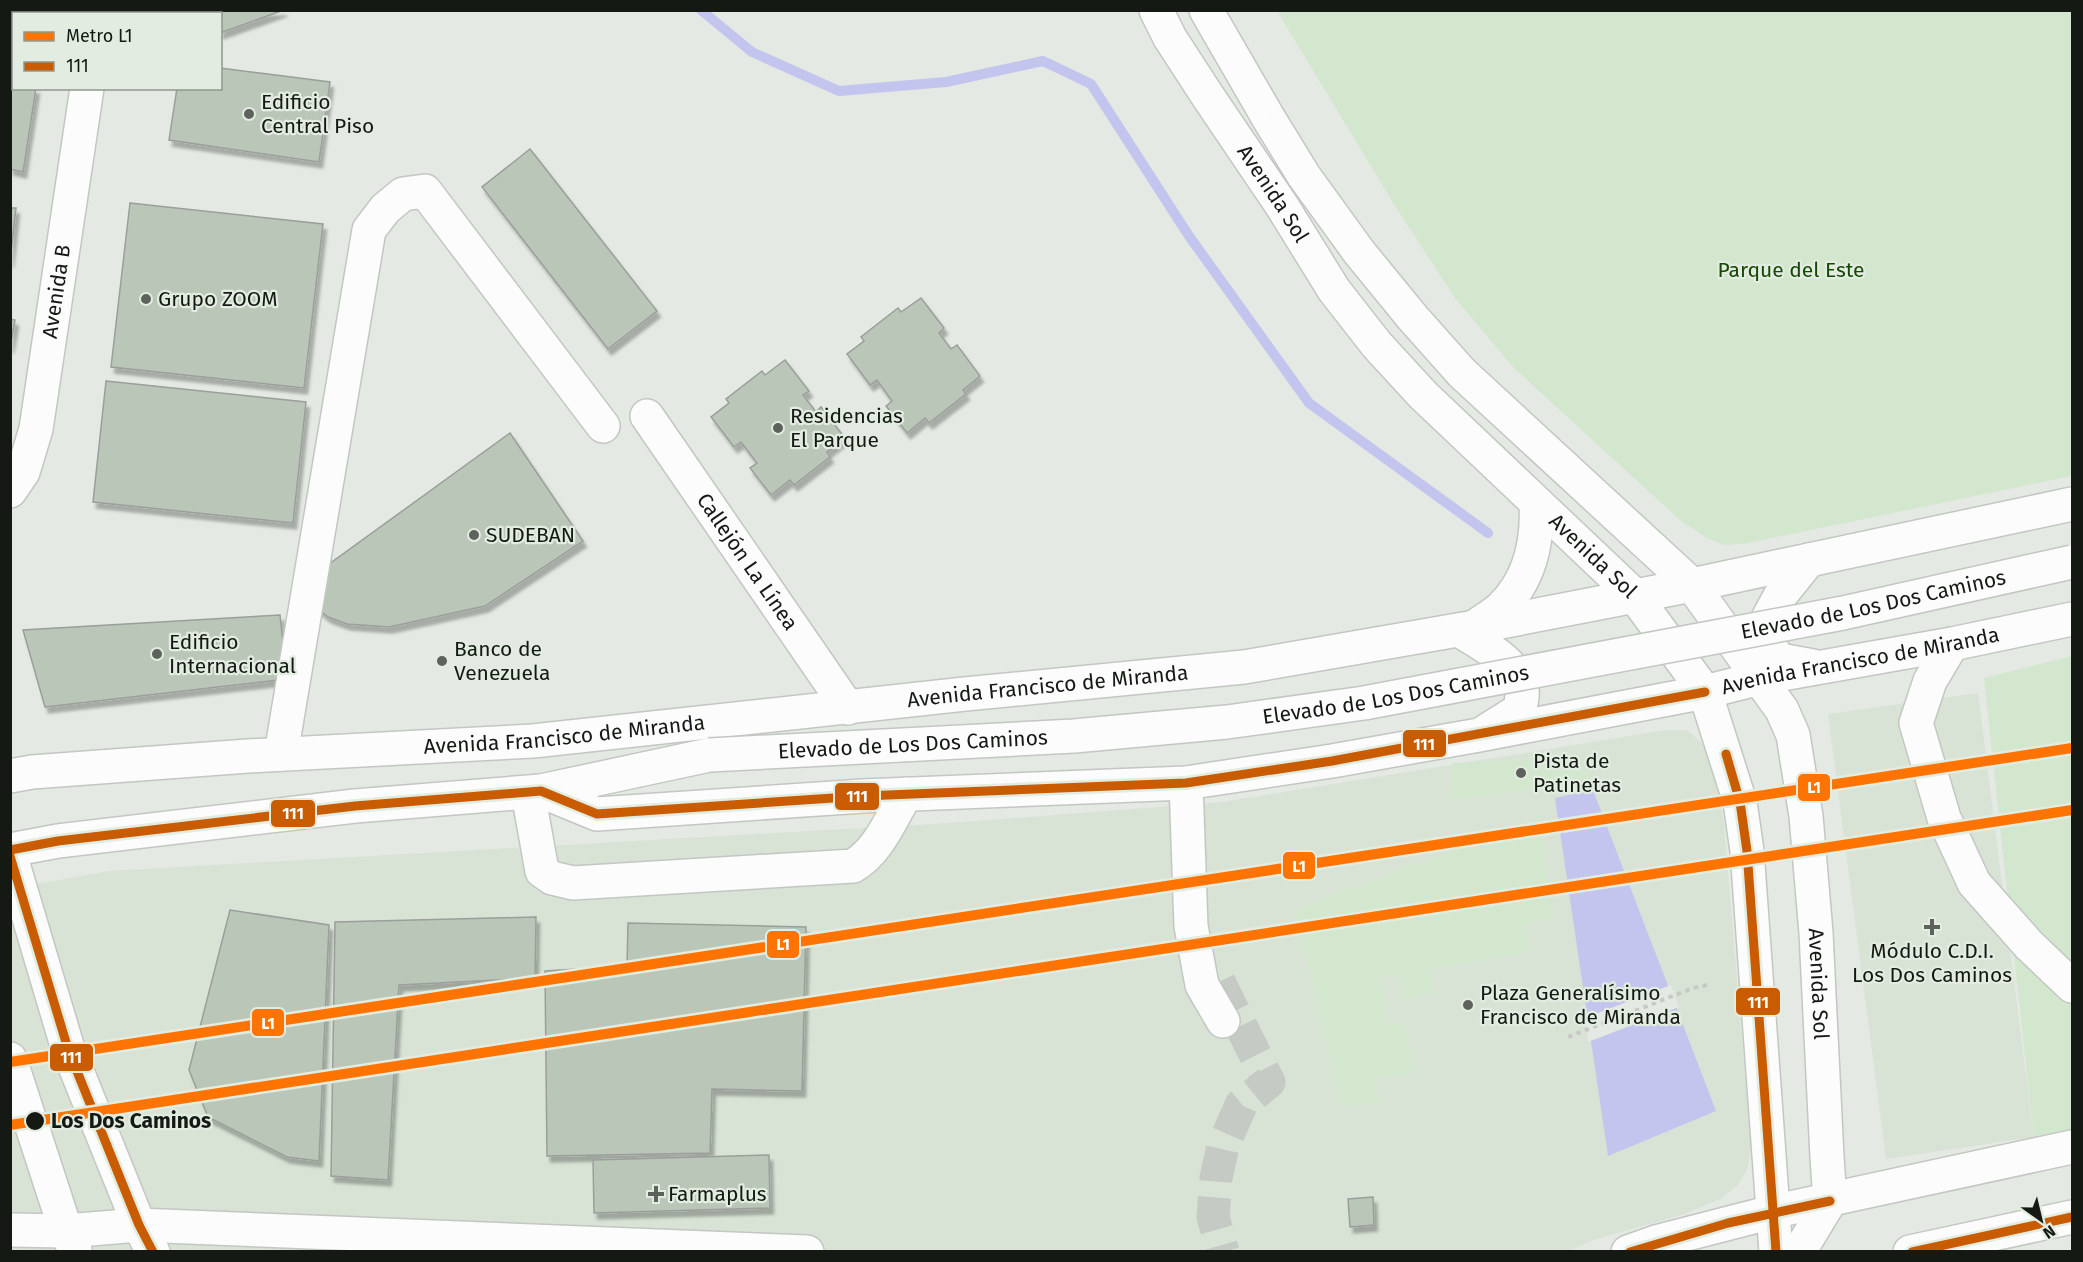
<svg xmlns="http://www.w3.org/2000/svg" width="2083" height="1262" font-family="'Fira Sans',sans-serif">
	<defs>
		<filter id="shadow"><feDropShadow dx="3.5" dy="6" stdDeviation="1.5" flood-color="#0004"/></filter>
	</defs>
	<rect width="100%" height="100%" fill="#e4e9e3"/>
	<!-- built -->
	<g fill="#d8e3d6">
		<path d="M1978,693L2034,1139H2020L1886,1159L1828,714Z"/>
		<path d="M1666,730H1687L1706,747L1715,769L1724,824L1751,1147L1748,1167L1738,1185L1722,1198L1685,1214L1593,1240L1570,1251H11L10,892L31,885L109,871L950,823L1222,802Z"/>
	</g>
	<!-- green -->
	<g fill="#d2e7ce">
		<path d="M1277,11H2072V476L1743,544L1724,545L1707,538L1681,521L1514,368L1455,298L1397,209Z"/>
		<path d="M2072,656V1130L2034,1139L1984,678Z"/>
		<path d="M1581,757L1594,782L1453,800L1452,763Z"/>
		<path d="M1539,818L1553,917L1526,924L1530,952L1429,970L1433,993L1406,999L1399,974L1380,977L1387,1026L1404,1023L1416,1073L1375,1078L1379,1103L1342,1106L1295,910Z"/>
	</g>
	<!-- water -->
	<path fill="#c3c5ee" d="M1593,790L1716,1111L1608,1156L1555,798Z"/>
	<!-- pier -->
	<path fill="#e4e9e3" d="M1671,985L1679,1007L1588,1042L1585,1018Z"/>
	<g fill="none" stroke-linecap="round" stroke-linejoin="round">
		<!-- stream -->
		<path stroke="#c3c5ee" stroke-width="10" d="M701,10L752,52L839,91L946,82L1043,61L1091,84L1189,236L1309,403L1488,533"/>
	</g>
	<!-- building -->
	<g fill="#bac6b7" stroke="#9b9f9b" stroke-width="1.5" filter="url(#shadow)">
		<path d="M10,10H39L40,14H14V30H10Z"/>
		<path d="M150,10H284L220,33V14H151Z"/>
		<path d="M220,68L330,82L319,162L169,140L177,88H220Z"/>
		<path d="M10,71L14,72V88H36L23,172L10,169Z"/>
		<path d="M530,149L657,311L608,349L482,187Z"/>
		<path d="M130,203L323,224L304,388L111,367Z"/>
		<path d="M10,208H16L10,262Z"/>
		<path d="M921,298L944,328L939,333L951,349L957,345L980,376L963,390L966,394L929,423L925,418L907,433L886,406L892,401L877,380L870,385L847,354L864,341L861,337L898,308L901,312Z"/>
		<path d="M10,319L15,320L10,348Z"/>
		<path d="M785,360L809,391L803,395L816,412L821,407L845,438L827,452L830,457L794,485L790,480L771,495L750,468L757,463L741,442L734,447L711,417L729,403L726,399L762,371L765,375Z"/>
		<path d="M106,381L306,402L293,523L93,502Z"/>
		<path d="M510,433L583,541L485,606L389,627L347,624L328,617L314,606L325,567Z"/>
		<path d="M280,615L287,679L45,707L23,630Z"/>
		<path d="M230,910L329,925L319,1161L287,1157L208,1117L189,1070Z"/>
		<path d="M536,917L535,978L399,985L388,1180L331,1176L335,922Z"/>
		<path d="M628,923L806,927L802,1091L712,1089L710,1153L547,1156L545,971L627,966Z"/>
		<path d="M769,1155L770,1208L594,1213L593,1160Z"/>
		<path d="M1373,1197L1374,1225L1350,1227L1348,1199Z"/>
	</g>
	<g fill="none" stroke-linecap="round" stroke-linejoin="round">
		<!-- minor-tunnel -->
		<path stroke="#c5cac4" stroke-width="33" stroke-dasharray="33 16" stroke-linecap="butt" d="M1219,982L1269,1082L1241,1105L1223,1146L1216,1178L1213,1217L1223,1252"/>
		<defs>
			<g id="minor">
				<path d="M93,10L94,14"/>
				<path id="s1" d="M647,416L848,708"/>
				<path id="s2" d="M10,491L23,472L36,429L87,88"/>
				<path d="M1952,644L1930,681L1916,723L1944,818L1974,883L2029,945L2072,986"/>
				<path d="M281,754L369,230L385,209L403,194L425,191L603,426"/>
				<path d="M1186,783L1191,926L1202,985L1223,1021"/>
				<path d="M528,793L542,871L552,878L573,883L853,866C878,852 891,819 906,794"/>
				<path d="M10,854L68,1049L139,1225L153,1252"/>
				<path d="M10,1059L66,1231L75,1250"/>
				<path d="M10,1230L66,1231L139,1225L807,1252"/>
			</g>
			<g id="major">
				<path id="s3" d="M1156,10L1170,38L1207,95L1282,206L1334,290L1377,345L1423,395L1634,595L1705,692L1740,802L1747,851L1776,1252"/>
				<path id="s4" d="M1206,10L1269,119L1304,176L1359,252L1413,318L1462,373L1692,585L1782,710L1793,735L1806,816L1816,933L1827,1157L1830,1201"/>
				<path d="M1809,560L1780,596L1766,622V637L1771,649L1780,660L1813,666"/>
				<path d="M1476,626C1484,620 1495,614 1502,607C1530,579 1538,541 1536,504"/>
				<path d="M1459,630C1486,648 1537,670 1518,711L1486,731"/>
				<path id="s5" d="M10,776L32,772L248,756L533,741L965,694L1244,667L1475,627L1692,585L2072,504"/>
				<path id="s6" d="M541,791L597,814L863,796L1186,783L1332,761L1479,735L1705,692L1760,678L1952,644L2072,619"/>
				<path d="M10,850L58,841L355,806L541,791L709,755"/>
				<path d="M1628,1252L1656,1242L1772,1212L2072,1147"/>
				<path d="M1799,1252L1830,1201"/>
				<path d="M1910,1252L2072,1217"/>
			</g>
		</defs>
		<!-- minor casing -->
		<use href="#minor" stroke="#c3c7c2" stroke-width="36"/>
		<!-- major casing -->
		<use href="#major" stroke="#c3c7c2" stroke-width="36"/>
		<!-- path -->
		<path stroke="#c8c9c7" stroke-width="4" stroke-dasharray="4.5 4.5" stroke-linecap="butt" d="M1568,1037L1693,988L1707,985"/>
		<!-- minor -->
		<use href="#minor" stroke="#fbfcfb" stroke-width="33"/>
		<!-- major -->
		<use href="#major" stroke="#fbfcfb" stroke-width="33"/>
		<defs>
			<g id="major-bridge">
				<path id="s7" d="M709,755L1074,736L1227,722L1364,703L1843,613L2072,562"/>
			</g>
		</defs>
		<!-- major-bridge casing -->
		<use href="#major-bridge" stroke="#c3c7c2" stroke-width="36" stroke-linecap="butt"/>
		<!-- major-bridge -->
		<use href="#major-bridge" stroke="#fbfcfb" stroke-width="33"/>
		<defs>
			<g id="bus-1">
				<path d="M1726,754L1740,802L1747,851L1776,1252"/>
				<path d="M10,850L58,841L355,806L541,791L597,814L863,796L1186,783L1332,761L1705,692"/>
				<path d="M10,856L68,1049L139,1225L153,1252"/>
				<path d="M1630,1252L1728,1223L1830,1201"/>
				<path d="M1912,1252L2072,1217"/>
			</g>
		</defs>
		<!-- bus-1 casing -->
		<use href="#bus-1" stroke="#e2ece0" stroke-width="14"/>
		<!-- bus-1 -->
		<use href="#bus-1" stroke="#c95b00" stroke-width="9"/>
		<defs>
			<g id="metro-1">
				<path d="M10,1062L2072,748"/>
				<path d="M10,1125L2072,810"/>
			</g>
		</defs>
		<!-- metro-1 casing -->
		<use href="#metro-1" stroke="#e2ece0" stroke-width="15"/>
		<!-- metro-1 -->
		<use href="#metro-1" stroke="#ff7400" stroke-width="10"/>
	</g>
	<!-- markers -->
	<g fill="#5d625c" stroke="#e2ece0" stroke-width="2">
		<circle cx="249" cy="114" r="6"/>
		<circle cx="146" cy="299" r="6"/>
		<circle cx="778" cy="428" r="6"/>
		<circle cx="474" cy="535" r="6"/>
		<circle cx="157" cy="654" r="6"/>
		<circle cx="442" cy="661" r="6"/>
		<circle cx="1521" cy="773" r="6"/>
		<path d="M1929 918h6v6h6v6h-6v6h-6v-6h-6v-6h6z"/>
		<circle cx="1468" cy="1005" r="6"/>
		<path d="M653 1185h6v6h6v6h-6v6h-6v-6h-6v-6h6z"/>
	</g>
	<circle fill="#151914" stroke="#e2ece0" stroke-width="2" cx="35" cy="1121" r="10"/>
	<g text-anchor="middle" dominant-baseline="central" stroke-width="4.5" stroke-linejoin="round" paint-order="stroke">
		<!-- poi labels -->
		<g font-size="21" fill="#151914" stroke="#e2ece0" text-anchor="start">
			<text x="261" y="102">Edificio<tspan x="261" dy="24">Central Piso</tspan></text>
			<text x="158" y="299">Grupo ZOOM</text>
			<text x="790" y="416">Residencias<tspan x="790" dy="24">El Parque</tspan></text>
			<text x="486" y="535">SUDEBAN</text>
			<text x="169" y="642">Edificio<tspan x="169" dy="24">Internacional</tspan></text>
			<text x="454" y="649">Banco de<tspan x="454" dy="24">Venezuela</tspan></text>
			<text x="1533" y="761">Pista de<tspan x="1533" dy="24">Patinetas</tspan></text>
			<text x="1932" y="951" text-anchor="middle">Módulo C.D.I.<tspan x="1932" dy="24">Los Dos Caminos</tspan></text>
			<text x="1480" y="993">Plaza Generalísimo<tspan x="1480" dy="24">Francisco de Miranda</tspan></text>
			<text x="668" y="1194">Farmaplus</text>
		</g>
		<!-- street labels -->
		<g font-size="21" fill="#151914" stroke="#e2ece0">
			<text stroke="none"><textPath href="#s3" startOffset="218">Avenida Sol</textPath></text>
			<text stroke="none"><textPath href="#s2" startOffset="207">Avenida B</textPath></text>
			<text stroke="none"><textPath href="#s3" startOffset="704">Avenida Sol</textPath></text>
			<text stroke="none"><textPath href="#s1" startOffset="177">Callejón La Línea</textPath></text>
			<text stroke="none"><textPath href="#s7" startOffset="1176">Elevado de Los Dos Caminos</textPath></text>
			<text stroke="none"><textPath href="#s6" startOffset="1336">Avenida Francisco de Miranda</textPath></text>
			<text stroke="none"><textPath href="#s5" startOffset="1042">Avenida Francisco de Miranda</textPath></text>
			<text stroke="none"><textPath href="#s7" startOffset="690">Elevado de Los Dos Caminos</textPath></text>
			<text stroke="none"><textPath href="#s5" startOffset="556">Avenida Francisco de Miranda</textPath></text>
			<text stroke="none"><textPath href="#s7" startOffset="204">Elevado de Los Dos Caminos</textPath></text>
			<text stroke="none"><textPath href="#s4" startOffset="1190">Avenida Sol</textPath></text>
		</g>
		<!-- park labels -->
		<g font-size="21" fill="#154904" stroke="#e2ece0">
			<text x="1791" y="270">Parque del Este</text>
		</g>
		<!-- stop labels -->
		<g font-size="21" font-weight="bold" fill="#151914" stroke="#e2ece0" text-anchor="start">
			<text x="51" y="1121">Los Dos Caminos</text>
		</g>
	</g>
	<g stroke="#e2ece0" stroke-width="2">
		<rect x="1402" y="729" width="45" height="29" rx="6" fill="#c95b00"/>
		<rect x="1797" y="773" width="34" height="29" rx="6" fill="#ff7400"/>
		<rect x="834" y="782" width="46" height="29" rx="6" fill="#c95b00"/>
		<rect x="270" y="799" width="46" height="29" rx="6" fill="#c95b00"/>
		<rect x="1282" y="851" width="34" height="29" rx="6" fill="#ff7400"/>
		<rect x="766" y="930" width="34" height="29" rx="6" fill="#ff7400"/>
		<rect x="1735" y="987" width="46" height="29" rx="6" fill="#c95b00"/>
		<rect x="251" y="1008" width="34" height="29" rx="6" fill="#ff7400"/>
		<rect x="49" y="1043" width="45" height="29" rx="6" fill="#c95b00"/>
	</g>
	<g font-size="16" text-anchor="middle" font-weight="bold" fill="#fff">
		<text x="1424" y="750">111</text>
		<text x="1814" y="793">L1</text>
		<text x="857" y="802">111</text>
		<text x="293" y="819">111</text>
		<text x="1299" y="872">L1</text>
		<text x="783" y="950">L1</text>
		<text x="1758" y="1008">111</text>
		<text x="268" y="1029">L1</text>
		<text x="71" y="1063">111</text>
	</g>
	<!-- border -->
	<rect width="2083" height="1262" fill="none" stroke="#151914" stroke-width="24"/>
	<!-- legend -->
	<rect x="12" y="12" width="210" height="78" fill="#e2ece0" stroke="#90988e" stroke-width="1.5"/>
	<rect x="24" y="32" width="30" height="9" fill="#ff7400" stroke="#90988e" stroke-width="1.5"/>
	<text x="66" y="42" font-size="18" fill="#151914">Metro L1</text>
	<rect x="24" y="62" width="30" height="9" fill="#c95b00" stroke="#90988e" stroke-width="1.5"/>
	<text x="66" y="72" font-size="18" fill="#151914">111</text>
	<!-- north arrow -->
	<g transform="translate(2041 1220) rotate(146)" stroke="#e2ece0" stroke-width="4.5" paint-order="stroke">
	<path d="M0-4.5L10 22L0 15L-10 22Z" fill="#151914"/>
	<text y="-9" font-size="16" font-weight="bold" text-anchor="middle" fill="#151914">N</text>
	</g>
</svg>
